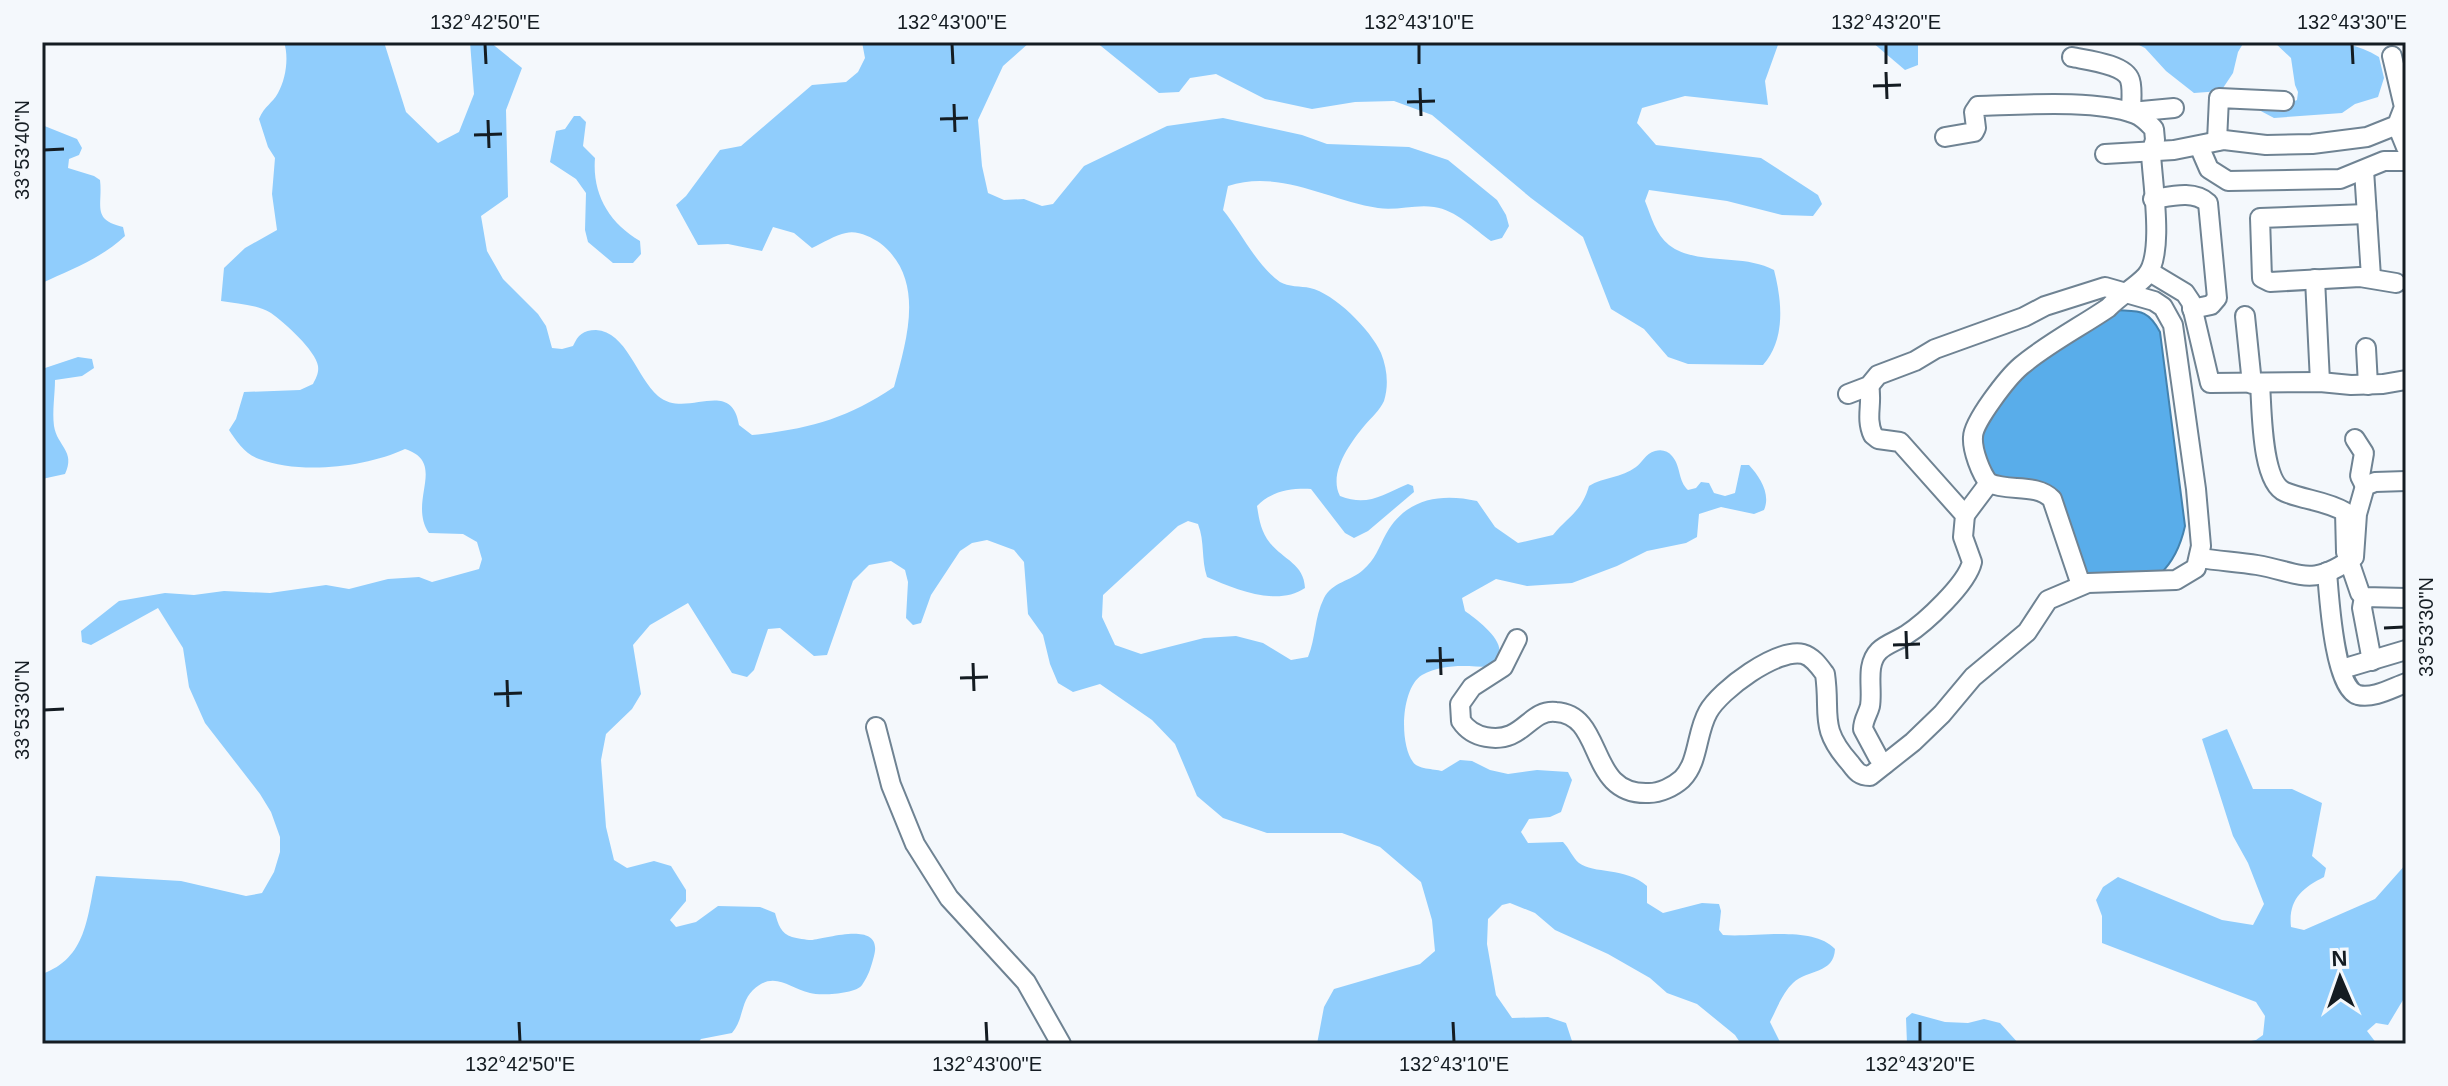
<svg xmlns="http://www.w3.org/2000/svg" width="2448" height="1086" font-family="Arial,sans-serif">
	<rect width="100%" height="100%" fill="#f4f8fc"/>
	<!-- green -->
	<g fill="#90cdfc">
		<path d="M284,42H384L406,112L438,143L459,132L474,94L470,42H490L522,68L506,110L508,197L481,216L487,251L503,279L538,314L546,326L552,348L562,349L573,346C578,335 583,330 596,330C626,331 637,378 658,396C686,420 731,376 739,425L752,435C809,429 846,419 894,387C907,339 926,279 880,243C871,237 857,230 846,233C835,235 823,243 812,248L794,233L773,227L762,251L728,244L698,245L676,205L686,196L720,150L741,146L812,85L846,82L858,72L865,58L862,42H1030L1003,66L978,120L982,166L988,193L1004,200L1024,199L1042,206L1053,204L1084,166L1167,126L1223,118L1302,135L1327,144L1409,147L1448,160L1497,200L1506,215L1509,226L1502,238L1491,241C1474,229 1456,210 1434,207C1416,204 1396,211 1378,208C1328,200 1279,169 1228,186L1223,210C1242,233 1256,265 1280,282C1288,287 1301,286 1310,288C1334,293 1371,330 1381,353C1387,368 1389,385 1384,401C1380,410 1371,418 1365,425C1350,443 1328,473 1340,496C1368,507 1381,495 1408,484L1413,486L1414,492L1368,531L1354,538L1345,533L1311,489C1292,488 1271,491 1257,506C1259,519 1261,532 1270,543C1284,560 1304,564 1305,588C1277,607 1235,589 1207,577C1201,559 1205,542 1198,524L1188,521L1178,526L1103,595L1102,617L1115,645L1141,654L1204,638L1236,636L1263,643L1291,660L1308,657C1316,638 1314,618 1324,598C1332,582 1351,581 1363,570C1375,560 1379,547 1386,534C1406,498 1441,493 1477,501L1495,527L1518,543L1553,535C1568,516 1581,513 1589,486C1603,477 1622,478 1636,467C1643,462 1645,454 1655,451C1662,449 1668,451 1672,456C1681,466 1678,481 1688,490L1696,488L1701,482L1709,483L1714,493L1725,496L1735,493L1741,465H1749C1760,477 1771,494 1764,510L1754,514L1721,507L1699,514L1697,537L1686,543L1647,551L1617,566L1572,583L1527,586L1496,579L1462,598L1465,611C1476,619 1507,641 1498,657C1496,661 1492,664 1489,667C1466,666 1444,663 1422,675C1401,688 1399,743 1413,762C1417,769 1434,769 1442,771L1460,760L1472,761L1490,770L1508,774L1537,770L1568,772L1572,780L1561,812L1550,817L1529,819L1521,832L1528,843L1563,842C1569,848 1573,858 1579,863C1593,874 1626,867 1647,886V903L1663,913L1702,903L1719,904L1721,911L1719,930L1723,935C1754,938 1812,925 1835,949C1834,974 1808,969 1793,983C1783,992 1776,1010 1770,1022L1781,1044H1741L1735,1035L1697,1004L1667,993L1650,978L1608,954L1555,930L1535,913L1510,903L1502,905L1488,919L1487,944L1496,995L1512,1018L1548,1017L1566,1023L1573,1044H1317L1324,1007L1334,989L1420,964L1435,951L1432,920L1421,882L1380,847L1342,833H1267L1223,818L1197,796L1175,744L1152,720L1100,684L1073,692L1058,683L1050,664L1043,635L1028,614L1024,562L1014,550L987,540L972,543L960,551L931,595L921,623L913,625L906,618L908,582L905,570L891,561L869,565L853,581L827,655L814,656L780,628L768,629L754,670L747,677L732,673L688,603L650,625L633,645L641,694L632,709L606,734L601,760L606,827L614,860L627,868L654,861L671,866L686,890V901L670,920L676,927L696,922L718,906L760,907L775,913C778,924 781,934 792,937C797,938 806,940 811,940C826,939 884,919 874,956C871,967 869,975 862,985C856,994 820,996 810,993C789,988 774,970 753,990C740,1003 744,1019 732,1033L701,1039L697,1044H42V974C87,958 87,917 96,876L181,881L246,896L262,893L274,872L280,852V837L271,812L260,794L205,723L189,687L183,648L158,608L91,645L82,642L81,631L119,601L165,593L194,595L224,591L270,593L326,585L349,589L388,579L419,577L432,582L479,569L482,559L477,542L463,534L429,533C407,501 448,463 405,449C366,467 301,475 259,459C245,454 237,442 229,430L236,419L244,392L300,390L313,384C316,378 319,373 318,366C316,351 284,322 271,313C256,304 237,304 221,301L224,268L245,248L277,230L272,194L275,158L268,147L259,119C265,105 272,104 278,93C286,79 289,57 284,42Z"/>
		<path d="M1096,42H1779L1765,81L1768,105L1685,96L1642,108L1637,123L1656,145L1761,158L1818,195L1822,204L1813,216L1782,215L1727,201L1649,190L1645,201C1651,216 1656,235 1669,245C1696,266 1743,253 1774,270C1782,301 1786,339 1763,365L1688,364L1668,357L1644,329L1611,309L1583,237L1531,198L1432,115L1394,101L1355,102L1312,109L1265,99L1216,74L1190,78L1179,92L1159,93Z"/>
		<path d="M1872,42H1918V65L1905,70Z"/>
		<path d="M2133,42H2244L2238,52L2233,73L2221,91L2194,93L2166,71L2145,48Z"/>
		<path d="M2274,42C2312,42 2346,36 2379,57L2384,78L2378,97L2355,104L2342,113L2274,118L2257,109L2258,105L2288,104L2297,100L2298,92L2295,85L2291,58Z"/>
		<path d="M574,116H580L586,122L583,146L595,158C592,194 609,223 640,241L641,254L633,263H613L588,242L585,230L586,193L576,179L550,162L556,131L565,129Z"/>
		<path d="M42,125L77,139L82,148L79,155L69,159L68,168L94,176L100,180C103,205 91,220 123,227L125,236C102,258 70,270 42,283Z"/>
		<path d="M78,357L92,359L94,368L82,376L55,380C55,394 52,411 54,426C57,446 76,451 65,474L42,479V369Z"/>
		<path d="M2227,729L2253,789H2292L2322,803L2312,856L2326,868L2324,877C2302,888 2288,900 2291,927L2304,930L2375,899L2406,864V995L2388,1025L2376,1023L2367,1031L2377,1044H2236L2256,1040L2263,1035L2265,1016L2256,1002L2102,943V916L2096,900L2103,887L2118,877L2222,920L2253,925L2264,904L2248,863L2233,836L2202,739Z"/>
		<path d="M1912,1013L1945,1022L1968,1023L1984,1019L2000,1023L2019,1044H1907L1906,1018Z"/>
	</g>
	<!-- water -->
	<path fill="#59adea" stroke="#4482ae" stroke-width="2" d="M2113,310C2137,312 2147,307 2160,332L2185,526C2181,544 2174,561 2160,574H2084L2064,509L1993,478L1980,446L1983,425L2016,379Z"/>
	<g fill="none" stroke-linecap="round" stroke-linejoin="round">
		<defs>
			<g id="minor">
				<path d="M2072,57C2086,60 2125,64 2130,80C2133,89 2131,103 2131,112L2174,108"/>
				<path d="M2397,125L2406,147"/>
				<path d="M1945,137L1974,132L1976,128L1974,112L1978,106C2019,105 2097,99 2135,114C2143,117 2148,123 2154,129L2155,140L2151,153C2152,181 2165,255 2146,276C2135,288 2120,295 2108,308C2080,327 2047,344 2021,366C2008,377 1973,422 1973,437C1972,450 1981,474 1989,483C2009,492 2036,483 2052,499L2081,585"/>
				<path d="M2217,141L2219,98L2284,101"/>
				<path d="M2199,146L2209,169L2228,181L2340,179L2384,161H2406"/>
				<path d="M2105,154L2174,150L2224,140L2266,145L2312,144L2367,137L2397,125L2404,107L2392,56"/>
				<path d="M2364,170L2371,277"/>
				<path d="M2153,199C2172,196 2194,190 2208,203L2217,298L2211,305L2192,309"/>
				<path d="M2367,214L2260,218L2262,278L2270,282L2360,277L2396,283"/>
				<path d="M2150,272L2185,293L2191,302L2210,383L2320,382L2351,385L2383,384L2406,380"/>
				<path d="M2315,279L2320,382"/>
				<path d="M2245,316L2252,384"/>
				<path d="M2366,348L2368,385"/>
				<path d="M2260,384C2262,409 2261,482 2285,492C2304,500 2327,501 2345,512L2346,552L2360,593L2364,597L2406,598"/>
				<path d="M1869,386C1873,402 1865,418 1873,435L1878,439L1900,442L1965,515L1963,537L1972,562C1967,584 1925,623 1906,635C1897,641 1886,644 1879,651C1865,665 1873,688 1870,706C1868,714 1863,720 1863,729L1878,757L1885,764"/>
				<path d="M2355,439L2364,453L2360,476L2365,486"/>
				<path d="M1965,515L1989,483"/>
				<path d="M2200,558C2219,561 2238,562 2257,565C2302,573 2311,588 2354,557L2357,514L2365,486L2375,482L2406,481"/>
				<path d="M2327,572C2329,595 2334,688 2358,695C2373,699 2392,688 2406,683"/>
				<path d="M2364,597L2362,608L2372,661"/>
				<path d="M1517,639L1503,667L1472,687L1460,704L1461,721C1467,730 1475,735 1486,737C1524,744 1528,709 1556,712C1606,715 1586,796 1649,793C1660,793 1673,787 1682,779C1699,762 1696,733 1708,712C1720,690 1777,648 1803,654C1813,657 1819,666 1825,674C1831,715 1818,727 1850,763C1856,771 1859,776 1870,776L1913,742L1942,714L1973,677L2027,632L2048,600L2088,583L2176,580L2196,568L2201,546L2196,489L2175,339L2173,325L2163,307L2154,301L2105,287L2045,306L2024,317L1935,349L1915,361L1878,375L1869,386L1848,394"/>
				<path d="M2342,669L2406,650"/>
				<path d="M876,727L891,785L915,844L949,898L1026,982L1061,1044"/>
			</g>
		</defs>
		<!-- minor casing -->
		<use href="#minor" stroke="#6f8393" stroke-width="22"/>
		<!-- minor -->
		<use href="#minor" stroke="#fff" stroke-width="18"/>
	</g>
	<!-- ticks -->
	<path fill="none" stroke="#141c22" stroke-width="3" d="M485,44L486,64M952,44L953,64M1419,44V64M1886,44V64M2352,44L2353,64M1886,72L1887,99M1873,86L1901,85M1420,88L1421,116M1407,102L1435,101M954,104L955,132M940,119L968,118M488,120L489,148M474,135L502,134M44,150L64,149M2384,628L2404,627M1906,631L1907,659M1893,645L1920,644M1440,647L1441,675M1426,661L1454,660M973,663L974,691M960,678L988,677M507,680L508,707M494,694L522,693M44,710L64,709M519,1022L520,1042M986,1022L987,1042M1453,1022L1454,1042M1920,1022V1042"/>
	<!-- border -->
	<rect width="2448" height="1086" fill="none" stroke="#f4f8fc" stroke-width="88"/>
	<!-- north arrow -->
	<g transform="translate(2340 978) rotate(358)" stroke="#f4f8fc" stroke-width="6" paint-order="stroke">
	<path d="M0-6L14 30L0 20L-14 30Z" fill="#141c22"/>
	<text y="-12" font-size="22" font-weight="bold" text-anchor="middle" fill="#141c22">N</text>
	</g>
	<rect x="44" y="44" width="2360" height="998" fill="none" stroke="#141c22" stroke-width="3"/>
	<g font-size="20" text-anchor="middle" fill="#141c22">
		<text x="485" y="29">132°42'50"E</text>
		<text x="952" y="29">132°43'00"E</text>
		<text x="1419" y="29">132°43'10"E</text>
		<text x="1886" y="29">132°43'20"E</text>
		<text x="2352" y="29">132°43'30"E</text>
		<text transform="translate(22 150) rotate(-90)" y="7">33°53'40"N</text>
		<text transform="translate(2426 627) rotate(-90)" y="7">33°53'30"N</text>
		<text transform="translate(22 710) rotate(-90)" y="7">33°53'30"N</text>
		<text x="520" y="1071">132°42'50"E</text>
		<text x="987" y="1071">132°43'00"E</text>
		<text x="1454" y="1071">132°43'10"E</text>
		<text x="1920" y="1071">132°43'20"E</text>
	</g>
</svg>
